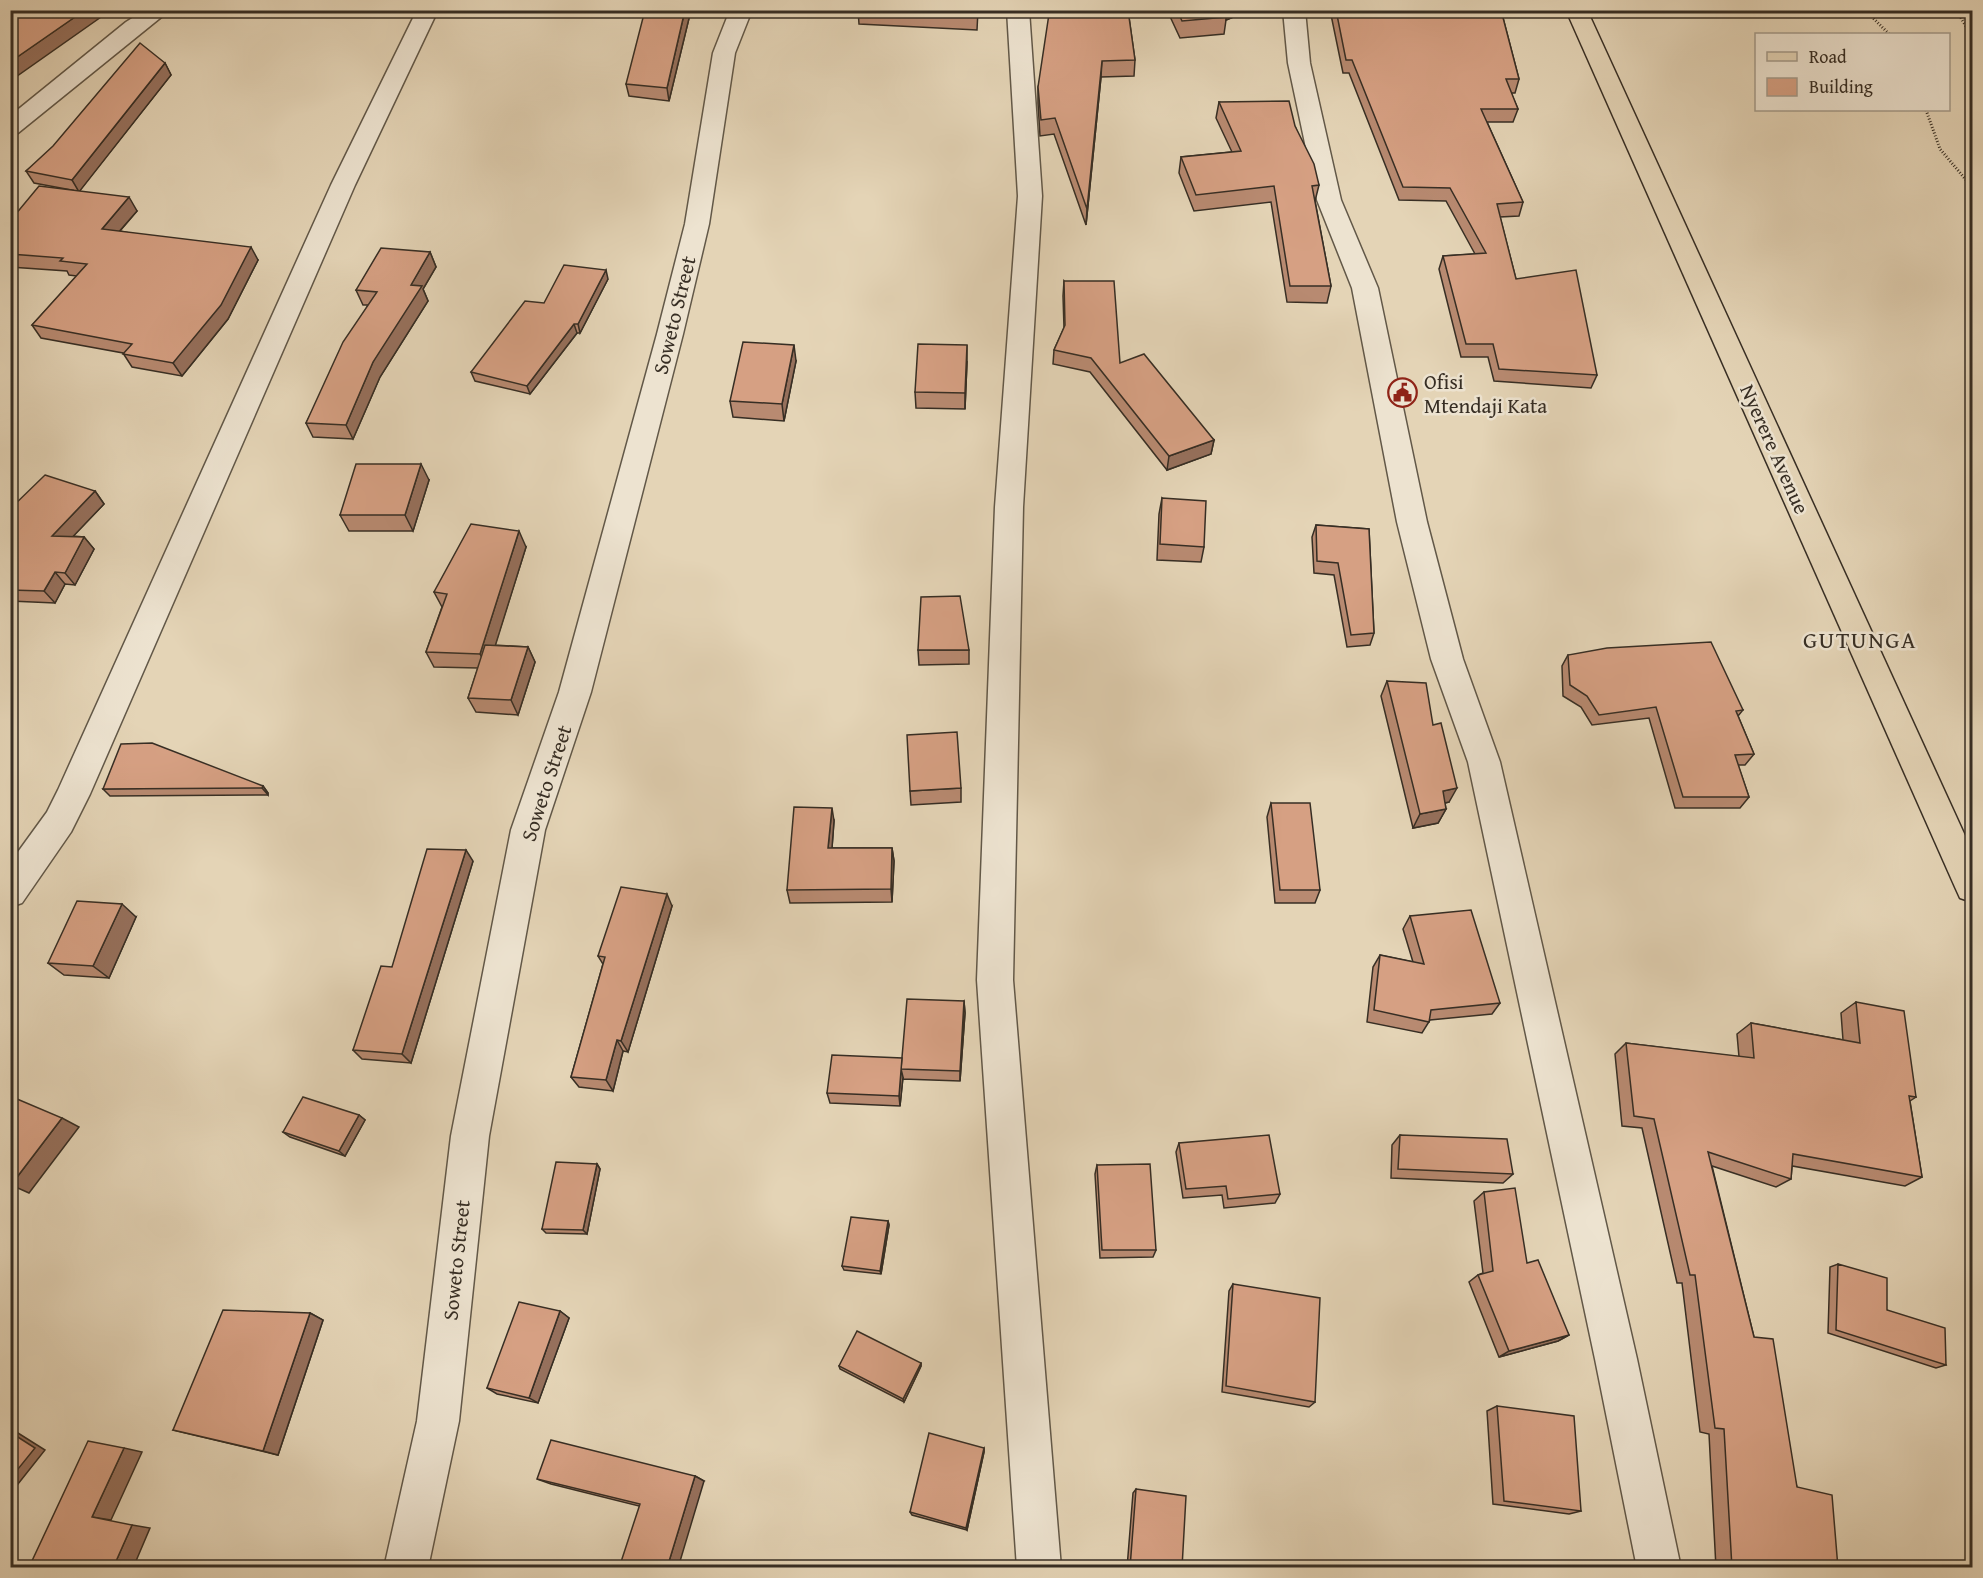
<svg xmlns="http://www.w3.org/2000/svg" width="1983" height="1578" font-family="'Gentium Book Plus',serif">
	<rect width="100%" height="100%" fill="#e4d4b6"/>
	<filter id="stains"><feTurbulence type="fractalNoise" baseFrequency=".00333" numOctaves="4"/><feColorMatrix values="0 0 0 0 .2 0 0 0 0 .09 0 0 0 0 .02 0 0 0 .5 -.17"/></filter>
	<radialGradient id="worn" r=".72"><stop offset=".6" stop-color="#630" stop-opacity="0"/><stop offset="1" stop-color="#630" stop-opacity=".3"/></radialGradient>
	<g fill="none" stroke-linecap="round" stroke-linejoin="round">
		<defs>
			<g id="minor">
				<path d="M145,10H170L18,133L10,135V116L126,22Z"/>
				<path d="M417,10H438L355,185L90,794L71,832L22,903L10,907V863L47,812L58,790L331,185Z"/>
				<path d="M730,10H752L735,53L709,224L683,334L591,692L545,830L489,1136L459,1421L428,1568H384L417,1421L451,1136L511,830L559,692L657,334L685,224L713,53Z"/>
				<path d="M1007,10H1029L1042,196L1023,507L1013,980L1061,1568H1017L977,980L995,507L1018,196Z"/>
				<path d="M1283,10H1305L1310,63L1341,200L1378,288L1427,522L1463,659L1500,762L1637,1359L1681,1568H1637L1595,1359L1468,762L1431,659L1397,522L1352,288L1317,200L1288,63Z"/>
			</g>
			<path id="primary" d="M1566,10H1587L1972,851V902L1960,898L1955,887Z"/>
		</defs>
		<!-- minor casing -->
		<use href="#minor" stroke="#625848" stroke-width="3"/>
		<!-- primary casing -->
		<use href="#primary" stroke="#372e24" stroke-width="3"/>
		<!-- path -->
		<g stroke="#372e24" stroke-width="3" stroke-dasharray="1 2" stroke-linecap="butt">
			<path d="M1865,10L1889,34"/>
			<path d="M1956,10L1972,36"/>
			<path d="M1926,110L1940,149L1972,187"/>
		</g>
		<!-- minor -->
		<use href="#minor" fill="#ede3d0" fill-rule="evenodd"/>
		<!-- primary -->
		<use href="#primary" fill="#e4d4b6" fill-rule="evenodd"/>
	</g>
	<!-- wall -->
	<g fill="#b88a71" stroke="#372e24" stroke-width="1.5">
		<path d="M691,10L669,101L629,96L626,84Z"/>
		<path d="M858,10H978L977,30L859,24Z"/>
		<path d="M1061,10H1128L1135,60L1134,76L1101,77L1086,225L1054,134L1040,136L1038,103V87L1061,14Z"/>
		<path d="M1167,10H1250L1226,20L1224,34L1180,38Z"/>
		<path d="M1330,10H1501L1519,79L1515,93H1511L1518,109L1513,122H1487L1523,202L1519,216L1500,217L1516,279L1597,375L1591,388L1494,381L1488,357H1461L1439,269L1443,256L1475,254L1446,201L1399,200L1349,73H1343Z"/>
		<path d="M165,63L171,75L79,191L137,211L120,231L258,260L228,319L182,376L132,367L123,353L41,338L32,325L77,276L69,275L67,271L10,267V221L72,190L34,183L26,171Z"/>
		<path d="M1219,102L1295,126L1319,185L1315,201L1331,286L1327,303L1287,302L1271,202L1194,211L1179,173L1181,157L1232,152L1216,118Z"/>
		<path d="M430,252L436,267L423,289L428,301L380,377L353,439L313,437L306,423L368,305H363L356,290Z"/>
		<path d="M608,279L580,333H577L530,394L475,381L471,372Z"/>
		<path d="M1064,281L1120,363L1214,440L1211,454L1167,470L1090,372L1053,364L1054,350L1064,328L1063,296Z"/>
		<path d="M796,361L784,421L733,417L730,401Z"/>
		<path d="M967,362L965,409L916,408L915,392Z"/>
		<path d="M429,480L413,531H349L340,515Z"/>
		<path d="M95,491L104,504L73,536L84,537L94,549L75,585L65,584L55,603L10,601V509Z"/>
		<path d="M1162,498L1204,547L1201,562L1157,560L1159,514Z"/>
		<path d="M1316,525L1369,529L1374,633L1370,645L1347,647L1334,575L1314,573L1312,537Z"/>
		<path d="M526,547L495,645L528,647L535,662L518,715L476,712L468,698L478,668L434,667L426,652L442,607L434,592Z"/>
		<path d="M918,650H969V664L919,665Z"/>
		<path d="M1568,655L1743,710L1738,716L1754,754L1745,765H1738L1749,797L1740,808H1675L1649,718L1592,725L1581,707L1563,696L1562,666Z"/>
		<path d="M1387,681L1433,725L1449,802L1445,803L1446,809L1438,823L1413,828L1381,696Z"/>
		<path d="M263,786L268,793V795L110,796L103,789Z"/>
		<path d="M961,788V802L911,805L910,791Z"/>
		<path d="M1271,803L1320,890L1315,903H1275L1267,817Z"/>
		<path d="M834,821L832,848H892L894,861L892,902L790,903L787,890Z"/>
		<path d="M473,861L411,1063L362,1059L353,1050L392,967Z"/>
		<path d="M672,906L628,1052L623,1051L613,1091L579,1087L571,1077L603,964L598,956Z"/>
		<path d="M1410,916L1500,1003L1492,1014L1430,1020L1422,1033L1367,1022L1373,967L1380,955L1413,962L1403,929Z"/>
		<path d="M136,917L109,978L64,975L48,963Z"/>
		<path d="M964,1001L965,1013L960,1081L903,1079V1077L900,1106L830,1103L827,1093L902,1061Z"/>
		<path d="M1856,1002L1916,1097L1910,1101L1922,1177L1905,1186L1792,1166L1791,1179L1776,1187L1712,1166L1754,1337L1797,1487L1838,1568H1716L1709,1434L1700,1432L1682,1283H1677L1642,1128L1622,1126L1615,1054L1626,1043L1739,1057L1737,1034L1751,1023L1843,1040L1841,1013Z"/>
		<path d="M359,1115L365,1120L345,1156L290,1137L283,1132Z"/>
		<path d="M1400,1135L1513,1174L1503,1183L1391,1178L1392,1145Z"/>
		<path d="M1179,1143L1280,1194L1275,1203L1224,1208L1222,1195L1183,1198L1176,1152Z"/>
		<path d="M597,1164L600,1169L587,1234L546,1233L542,1229Z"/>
		<path d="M1097,1165L1156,1250L1153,1257L1100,1258L1095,1174Z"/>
		<path d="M1484,1192L1569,1335L1558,1341L1499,1357L1469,1282L1478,1275L1483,1273L1474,1201Z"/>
		<path d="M888,1221L889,1225L881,1274L844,1270L842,1266Z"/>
		<path d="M1838,1264L1887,1310L1946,1365L1936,1368L1828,1333L1830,1267Z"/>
		<path d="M1233,1284L1315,1402L1309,1407L1222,1392L1229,1291Z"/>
		<path d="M560,1311L569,1318L538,1403L497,1394L487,1388Z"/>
		<path d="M310,1313L323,1320L278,1455L173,1430Z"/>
		<path d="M921,1363V1366L904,1402L840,1369L839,1366Z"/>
		<path d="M1497,1406L1581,1511L1569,1514L1493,1504L1487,1411Z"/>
		<path d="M984,1448V1452L967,1530L912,1515L910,1512Z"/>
		<path d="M695,1476L704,1481L639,1506L551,1484L537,1479Z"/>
		<path d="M1136,1489L1182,1568H1127L1133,1493Z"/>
	</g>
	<!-- shaded-wall -->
	<g fill="#96705c" stroke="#372e24" stroke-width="1.5">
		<path d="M85,10H98L101,17L10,81V62Z"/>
		<path d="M685,10H691L669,101L667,88Z"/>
		<path d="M1220,10H1250L1226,20V17Z"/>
		<path d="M1102,61L1101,77L1086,225L1087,209Z"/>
		<path d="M165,63L171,75L79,192L72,180Z"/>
		<path d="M129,197L137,211L110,242L102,229Z"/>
		<path d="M251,247L258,260L228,319L182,376L173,363Z"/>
		<path d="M430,252L436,267L423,289L428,301L380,377L353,439L346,425L373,362L411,285Z"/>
		<path d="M606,270L608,279L580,333L578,324Z"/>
		<path d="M574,324L577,333L530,394L527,386Z"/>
		<path d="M794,345L796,361L784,421L782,404Z"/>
		<path d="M967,345V362L965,409V393Z"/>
		<path d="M1214,440L1211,454L1167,470L1169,456Z"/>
		<path d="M421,464L429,480L413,531L405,515Z"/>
		<path d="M95,491L104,504L62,548L52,536Z"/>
		<path d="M519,531L526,547L488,669L480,654Z"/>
		<path d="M84,537L94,549L75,585L65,573Z"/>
		<path d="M55,572L65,584L55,603L44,591Z"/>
		<path d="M528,647L535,662L518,715L511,700Z"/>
		<path d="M263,786L268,793V795L262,788Z"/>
		<path d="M1457,788L1449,802L1436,805L1443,791Z"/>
		<path d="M832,808L834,821L831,861L828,848Z"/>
		<path d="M1446,809L1438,823L1413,828L1420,814Z"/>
		<path d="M892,848L894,861L892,902L891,889Z"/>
		<path d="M466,850L473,861L411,1063L402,1054Z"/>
		<path d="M667,894L672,906L628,1052L621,1041Z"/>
		<path d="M122,904L136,917L109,978L93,966Z"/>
		<path d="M964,1001L965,1013L960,1081V1071Z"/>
		<path d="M617,1040L623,1051L613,1091L606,1080Z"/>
		<path d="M902,1058L901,1069L903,1077L900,1106L899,1096Z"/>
		<path d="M359,1115L365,1120L345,1156L339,1151Z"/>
		<path d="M62,1118L79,1127L29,1193L11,1185Z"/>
		<path d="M597,1164L600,1169L587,1234L583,1230Z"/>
		<path d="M888,1221L889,1225L881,1274L880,1271Z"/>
		<path d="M560,1311L569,1318L538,1403L529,1398Z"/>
		<path d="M310,1313L323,1320L278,1455L263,1451Z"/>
		<path d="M1569,1335L1558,1341L1499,1357L1509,1351Z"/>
		<path d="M921,1363V1366L904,1402L903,1399Z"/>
		<path d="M10,1428L45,1450L10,1494Z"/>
		<path d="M124,1448L142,1452L111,1520L92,1517Z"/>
		<path d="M984,1448V1452L967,1530L966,1528Z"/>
		<path d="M695,1476L704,1481L678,1568H667Z"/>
		<path d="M132,1525L150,1528L133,1568H113Z"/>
	</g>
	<!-- building -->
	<g fill="#d6a083" stroke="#372e24" stroke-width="1.5">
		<path d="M10,10H85L10,62Z"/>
		<path d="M645,10H685L667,88L626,84Z"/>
		<path d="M886,10H977V15Z"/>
		<path d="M1062,10H1128L1135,60L1102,61L1087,209L1055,118L1041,120L1038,87L1049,14H1062Z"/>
		<path d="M1177,10H1223L1226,17L1182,21Z"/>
		<path d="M1336,10H1501L1519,79H1506L1518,109H1481L1523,202L1497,204L1516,279L1576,270L1597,375L1499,369L1493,344H1466L1443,256L1486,253L1450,188L1403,187L1352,60H1346Z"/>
		<path d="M140,43L165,63L72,180L26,171L53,146Z"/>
		<path d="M1289,101L1295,126L1314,164L1319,185L1312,186L1331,286H1290L1274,186L1196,195L1181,157L1241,151L1219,102Z"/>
		<path d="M39,186L129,197L102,229L251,247L221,305L173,363L123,354L132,344L32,325L87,264L60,261L63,258L10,254V221Z"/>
		<path d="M381,248L430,252L411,285L422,286L373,362L346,425L306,423L343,342L377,292L356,290Z"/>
		<path d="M564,265L606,270L578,324H574L527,386L471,372L525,301L544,303Z"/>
		<path d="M1064,281H1114L1120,363L1144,354L1214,440L1169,456L1091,358L1054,350L1065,325Z"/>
		<path d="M743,342L794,345L782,404L730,401Z"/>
		<path d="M918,344L967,345L965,393L915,392Z"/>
		<path d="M356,464H421L405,515H340Z"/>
		<path d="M45,475L95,491L52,536L84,537L65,573L55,572L44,591L10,590V509Z"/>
		<path d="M1162,498L1206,501L1204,547L1160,544Z"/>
		<path d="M471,524L519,531L480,654L426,652L447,594L434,592Z"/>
		<path d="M1316,525L1369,529L1374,633L1351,635L1338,563L1317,561Z"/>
		<path d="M960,596L969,650H918L921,597Z"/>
		<path d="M1711,642L1743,710L1736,711L1754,754L1735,755L1749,797H1683L1656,707L1599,715L1587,696L1570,685L1568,655L1607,648Z"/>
		<path d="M485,645L528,647L511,700L468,698Z"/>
		<path d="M1387,681L1426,683L1433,725L1441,723L1457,788L1443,791L1446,809L1420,814Z"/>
		<path d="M957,732L961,788L910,791L907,735Z"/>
		<path d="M152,743L263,786L262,788L103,789L121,744Z"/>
		<path d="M1271,803H1310L1320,890H1280Z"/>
		<path d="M794,807L832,808L828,848H892L891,889L787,890Z"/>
		<path d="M427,849L466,850L402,1054L353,1050L381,966L392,967Z"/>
		<path d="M621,887L667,894L621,1041L617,1040L606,1080L571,1077L605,957L598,956Z"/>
		<path d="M77,901L122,904L93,966L48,963Z"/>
		<path d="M1471,910L1500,1003L1431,1010L1429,1022L1374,1010L1380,955L1424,964L1410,916Z"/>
		<path d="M907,999L964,1001L960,1071L901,1069Z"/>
		<path d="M1856,1002L1904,1011L1916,1097L1909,1096L1922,1177L1793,1154L1791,1179L1708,1152L1754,1337L1773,1339L1797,1487L1832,1495L1838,1568H1732L1724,1429L1715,1428L1695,1275H1690L1654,1119L1634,1116L1626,1043L1754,1058L1751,1023L1860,1043Z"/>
		<path d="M832,1055L902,1058L899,1096L827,1093Z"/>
		<path d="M10,1096L62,1118L11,1185L10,1184Z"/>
		<path d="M303,1097L359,1115L339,1151L283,1132Z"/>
		<path d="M1269,1135L1280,1194L1228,1199L1226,1186L1186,1189L1179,1143Z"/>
		<path d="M1400,1135L1507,1139L1513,1174L1398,1169Z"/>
		<path d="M556,1162L597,1164L583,1230L542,1229Z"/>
		<path d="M1150,1164L1156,1250H1102L1097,1165Z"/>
		<path d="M1515,1188L1527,1263L1538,1260L1569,1335L1509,1351L1478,1275L1493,1271L1484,1192Z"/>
		<path d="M851,1217L888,1221L880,1271L842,1266Z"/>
		<path d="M1838,1264L1887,1278V1310L1945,1328L1946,1365L1836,1330Z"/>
		<path d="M1233,1284L1320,1298L1315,1402L1226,1386Z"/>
		<path d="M519,1302L560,1311L529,1398L487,1388Z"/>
		<path d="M223,1310L310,1313L263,1451L173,1430Z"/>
		<path d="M857,1331L921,1363L903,1399L839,1366Z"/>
		<path d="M1497,1406L1574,1416L1581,1511L1504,1501Z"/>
		<path d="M10,1432L35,1448L10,1479Z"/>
		<path d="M929,1433L984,1448L966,1528L910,1512Z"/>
		<path d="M551,1440L695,1476L667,1568H619L640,1504L537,1479Z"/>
		<path d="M88,1441L124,1448L92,1517L132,1525L113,1568H54L31,1563Z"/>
		<path d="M1136,1489L1186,1496L1182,1568H1130Z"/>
	</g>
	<!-- icons -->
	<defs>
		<symbol id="civic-ring" viewBox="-11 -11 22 22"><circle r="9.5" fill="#ede3d0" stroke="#8f2418" stroke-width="1.5"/><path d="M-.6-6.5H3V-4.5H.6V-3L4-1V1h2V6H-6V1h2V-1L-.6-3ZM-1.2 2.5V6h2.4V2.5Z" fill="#8f2418"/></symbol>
	</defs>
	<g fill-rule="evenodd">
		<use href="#civic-ring" x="1386" y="376" width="33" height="33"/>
	</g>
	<g text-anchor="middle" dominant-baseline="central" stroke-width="5" stroke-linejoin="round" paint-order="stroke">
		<!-- street labels -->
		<g font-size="21" fill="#372e24" stroke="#ede3d0">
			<text transform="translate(674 315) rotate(-76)">Soweto Street</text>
			<text transform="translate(1775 449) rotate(66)">Nyerere Avenue</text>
			<text transform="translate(546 783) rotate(-72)">Soweto Street</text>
			<text transform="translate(456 1260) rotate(-84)">Soweto Street</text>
		</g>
		<!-- poi labels -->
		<g font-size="21" fill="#372e24" stroke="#ede3d0" text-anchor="start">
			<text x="1424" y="381">Ofisi<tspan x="1424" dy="24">Mtendaji Kata</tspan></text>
		</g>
		<!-- quarter labels -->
		<g font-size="24" letter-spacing="1.5" fill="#372e24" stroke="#ede3d0">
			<text x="1860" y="639">GUTUNGA</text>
		</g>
	</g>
	<!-- margin -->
	<rect width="1983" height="1578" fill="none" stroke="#e4d4b6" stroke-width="36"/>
	<rect x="12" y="12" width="1959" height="1554" fill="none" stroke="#372e24" stroke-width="3"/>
	<rect x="18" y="18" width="1947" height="1542" fill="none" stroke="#372e24" stroke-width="1.5"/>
	<!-- legend -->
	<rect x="1755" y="33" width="195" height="78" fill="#ede3d0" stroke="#a49b8b" stroke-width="1.5"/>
	<rect x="1767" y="52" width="30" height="9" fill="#e4d4b6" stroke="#a49b8b" stroke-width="1.5"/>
	<text x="1809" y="63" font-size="18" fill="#372e24">Road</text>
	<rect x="1767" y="78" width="30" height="18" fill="#d6a083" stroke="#a49b8b" stroke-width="1.5"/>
	<text x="1809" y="93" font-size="18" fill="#372e24">Building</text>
	<rect width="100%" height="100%" filter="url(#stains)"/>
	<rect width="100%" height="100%" fill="url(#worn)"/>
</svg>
